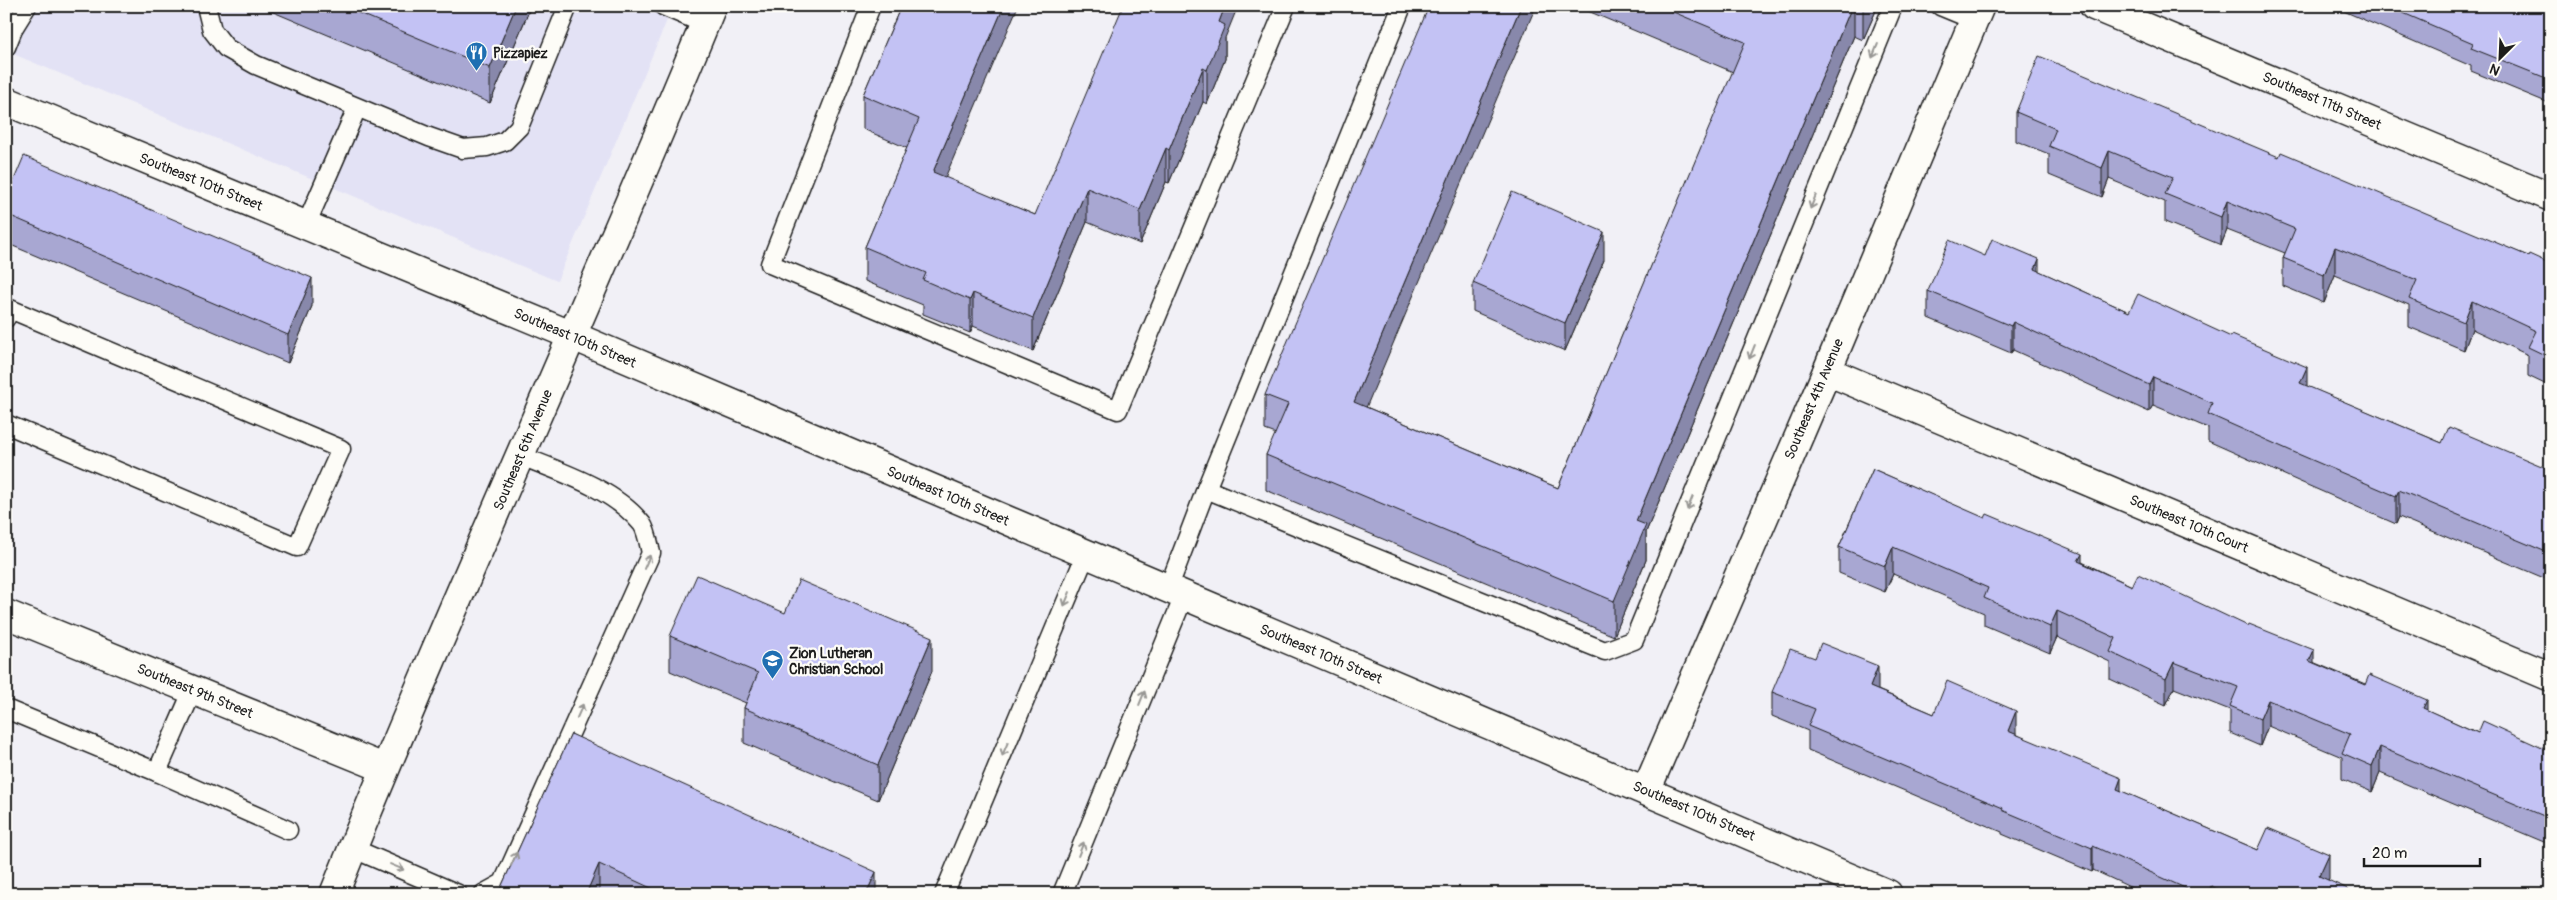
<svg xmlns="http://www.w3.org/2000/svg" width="2557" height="900" font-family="Pangolin,sans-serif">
	<rect width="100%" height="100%" fill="#f1f0f6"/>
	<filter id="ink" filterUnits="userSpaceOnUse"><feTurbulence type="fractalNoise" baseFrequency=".02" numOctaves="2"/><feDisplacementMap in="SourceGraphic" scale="10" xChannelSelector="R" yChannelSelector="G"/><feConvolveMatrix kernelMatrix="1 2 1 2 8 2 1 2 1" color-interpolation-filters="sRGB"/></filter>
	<g filter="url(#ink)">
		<!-- built -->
		<path fill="#e3e2f5" d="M6,6H673L557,281L6,51Z"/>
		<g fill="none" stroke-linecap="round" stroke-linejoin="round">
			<defs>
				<g id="lane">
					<path d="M206,6L212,30L226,48L256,65L429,137L463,149L487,147L505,141L519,127L568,6"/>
					<path d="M663,6L705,24"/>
					<path d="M871,6L770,264L1118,410L1286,6"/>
					<path d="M1402,6L1206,489L1605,651L1634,640L1893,6"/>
					<path d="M1940,6L1974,20"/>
					<path d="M6,47L14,27L27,6"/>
					<path d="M306,225L357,108"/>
					<path d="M6,318L10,309L341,449L297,547L6,424"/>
					<path d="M1168,589L1206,489"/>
					<path d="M193,690L157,772L288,830"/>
					<path d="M6,709L157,772"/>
					<path d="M352,848L458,894"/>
					<path d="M483,894L503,883L651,553C649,545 647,531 642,524C614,489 561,472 521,456"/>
					<path d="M944,894L1086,554"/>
					<path d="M1062,894L1184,596"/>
				</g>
				<g id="street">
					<path d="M2094,6L2551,197"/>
					<path d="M1827,371L2551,677"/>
					<path d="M6,614L384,768"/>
					<path d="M1646,791L1827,371L1980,6"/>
					<path d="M334,894C454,596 590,304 712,6"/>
				</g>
				<path id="primary" d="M6,101L573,336L1888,894"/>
			</defs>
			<!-- lane casing -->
			<use href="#lane" stroke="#1c1c1c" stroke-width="21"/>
			<!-- street casing -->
			<use href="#street" stroke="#1c1c1c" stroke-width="31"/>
			<!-- primary casing -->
			<use href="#primary" stroke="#1c1c1c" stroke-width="31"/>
			<!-- lane -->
			<use href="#lane" stroke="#fdfcf7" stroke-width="18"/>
			<!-- street -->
			<use href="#street" stroke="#fdfcf7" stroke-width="28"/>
			<!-- primary -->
			<use href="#primary" stroke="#fdfcf7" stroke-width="28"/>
		</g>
		<!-- wall -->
		<g fill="#a8a7d2" stroke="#1c1c1c">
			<path d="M259,6H531L490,103Z"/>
			<path d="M901,6L945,178L1035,215L1225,38V59L1207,104L1203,102L1169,183L1166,182L1140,244L1087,222L1033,351L973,326L970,333L923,314V305L865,281V247L907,148L863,129V95Z"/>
			<path d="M1576,6H1878L1863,40L1854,36L1646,532V560L1614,636L1266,490V455L1276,434L1265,430V395L1366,407L1558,488L1733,72Z"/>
			<path d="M2332,6H2539V7L2551,12V104L2471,71V66Z"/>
			<path d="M2016,112L2279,157L2528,256L2551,264V387L2528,376V355L2472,329L2464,350L2409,327V305L2335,275L2324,303L2283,286V258L2285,253L2227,230L2221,245L2165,222V202L2109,179L2102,197L2049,175V154L2016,141Z"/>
			<path d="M6,199L312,306L288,363L6,243Z"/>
			<path d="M1985,256L2039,271L2129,312L2442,443L2551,470V581L2399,517L2396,524L2298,481L2208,441V428L2153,405L2149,412L2013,350L2011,353L1928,318V291Z"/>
			<path d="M1604,260L1565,351L1473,311V283Z"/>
			<path d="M1873,469L2082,562L2132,586L2427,710L2478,733L2542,748L2551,752V845L2380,773L2372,792L2342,779V757L2268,726L2260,746L2230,733V710L2174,688L2166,705L2110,679V662L2057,637L2050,653L1984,625V613L1893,574L1885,592L1839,573V547Z"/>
			<path d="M785,613L932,671L878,800L744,743V708L746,703L670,671V636Z"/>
			<path d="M1878,690L1934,714L2016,734L2121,791L2258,850L2329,878L2328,880L2348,894H2145L2093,870L2092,872L2002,834V832L1808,750V731L1772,716V692Z"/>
			<path d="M571,734L876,894H498Z"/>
		</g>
		<!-- shaded-wall -->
		<g fill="#8888ab" stroke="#1c1c1c">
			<path d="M516,6H531L490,103V68Z"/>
			<path d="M1004,6H1018L933,206V172Z"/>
			<path d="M1225,6H1238L1225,38V59L1207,104V70L1219,22Z"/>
			<path d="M1521,6H1536L1354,436V402Z"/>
			<path d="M1852,6H1854V36L1646,532V560L1614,636V601L1636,521Z"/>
			<path d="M1863,6H1878L1863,40Z"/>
			<path d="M1203,68V102L1169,183V150Z"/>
			<path d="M1166,148V182L1140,244V210Z"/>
			<path d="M2109,151V179L2102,197V168Z"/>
			<path d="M1087,188V222L1033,351V318Z"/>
			<path d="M2227,201V230L2221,245V217Z"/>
			<path d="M1604,232V260L1565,351V323Z"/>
			<path d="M2335,247V275L2324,303V275Z"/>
			<path d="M2039,259V286L2035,269Z"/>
			<path d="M312,278V306L288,363V335Z"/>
			<path d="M973,293V326L970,333V300Z"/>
			<path d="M2472,301V329L2464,350V322Z"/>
			<path d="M2013,322V350L2011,353V326Z"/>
			<path d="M2307,367V394L2300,383Z"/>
			<path d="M2153,377V405L2149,412V385Z"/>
			<path d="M2399,490V517L2396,524V496Z"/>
			<path d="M1893,547V574L1885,592V566Z"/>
			<path d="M2082,554V580L2078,561Z"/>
			<path d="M2057,611V637L2050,653V627Z"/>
			<path d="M932,637V671L878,800V765Z"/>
			<path d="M2314,650V676L2309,661Z"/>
			<path d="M2174,662V688L2166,705V679Z"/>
			<path d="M1878,666V691L1870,687Z"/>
			<path d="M2268,700V726L2260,746V719Z"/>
			<path d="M2427,700V726L2423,708Z"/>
			<path d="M2016,711V735L2008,731Z"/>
			<path d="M2380,747V773L2372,792V766Z"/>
			<path d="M2121,778V803L2117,789Z"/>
			<path d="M2093,846V870L2092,872V848Z"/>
			<path d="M2329,854V878L2322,894L2319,876Z"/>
			<path d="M599,864V894H586Z"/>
			<path d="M876,872V894H866Z"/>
			<path d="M2211,886V894H2208Z"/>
		</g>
		<!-- building -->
		<g fill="#c3c2f4" stroke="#1c1c1c">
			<path d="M342,6H516L490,68Z"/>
			<path d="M901,6H1004L933,172L1035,215L1123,6H1225L1219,22L1225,25L1207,70L1203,68L1169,150L1166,148L1140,210L1087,188L1033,318L973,293L970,300L923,280L926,273L865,247L919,119L863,95Z"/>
			<path d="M1429,6H1521L1354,402L1558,488L1745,42L1659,6H1852L1636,521L1646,525L1614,601L1266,455L1288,404L1265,395Z"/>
			<path d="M2387,6H2537L2551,12V80L2471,48L2473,43Z"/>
			<path d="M2039,56L2279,157L2281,152L2528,256L2529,254L2551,264V358L2528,347L2536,331L2472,301L2464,322L2409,299L2417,280L2335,247L2324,275L2283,258L2295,229L2227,201L2221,217L2165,194L2173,177L2109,151L2102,168L2049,146L2056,129L2016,112Z"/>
			<path d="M24,156L312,278L288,335L6,214V199Z"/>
			<path d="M1512,192L1604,232L1565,323L1473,283Z"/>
			<path d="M1992,239L2039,259L2035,269L2129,312L2138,294L2231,337L2232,335L2307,367L2300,383L2442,443L2449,427L2551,470V554L2399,490L2396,496L2298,454L2208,414L2212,403L2153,377L2149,385L2013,322L2011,326L1928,291L1949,240L1985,256Z"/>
			<path d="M1873,469L1985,518L1987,514L2082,554L2078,561L2132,586L2138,574L2248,626L2249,624L2314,650L2309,661L2365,685L2369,675L2427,700L2423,708L2478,733L2483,721L2551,752V819L2380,747L2372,766L2342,753L2350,734L2268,700L2260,719L2230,706L2238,687L2174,662L2166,679L2110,652L2116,638L2057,611L2050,627L1984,598L1988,588L1893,547L1885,566L1839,547Z"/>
			<path d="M697,575L785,613L799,580L932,637L878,765L744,708L758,673L670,636Z"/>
			<path d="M1821,643L1878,666L1870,687L1934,714L1947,681L2016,711L2008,731L2121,778L2117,789L2258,850L2268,828L2329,854L2319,876L2348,889L2346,894H2229L2211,886L2208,894H2198L2093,846L2092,848L2002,810L2003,808L1808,726L1815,709L1772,692L1790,649L1815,658Z"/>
			<path d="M571,734L876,872L866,894H664L599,864L586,894H498Z"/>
		</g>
		<!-- one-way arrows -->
		<defs><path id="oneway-shaft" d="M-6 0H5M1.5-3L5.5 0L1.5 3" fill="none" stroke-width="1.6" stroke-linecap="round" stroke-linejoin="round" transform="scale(1.25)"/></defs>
		<g stroke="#989794">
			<use href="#oneway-shaft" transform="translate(1875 51) rotate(112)"/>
			<use href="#oneway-shaft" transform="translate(1813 202) rotate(112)"/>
			<use href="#oneway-shaft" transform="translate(1752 352) rotate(112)"/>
			<use href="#oneway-shaft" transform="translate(1690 503) rotate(112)"/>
			<use href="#oneway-shaft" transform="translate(647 562) rotate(-66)"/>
			<use href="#oneway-shaft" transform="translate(1067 599) rotate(113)"/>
			<use href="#oneway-shaft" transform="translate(1142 698) rotate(-68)"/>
			<use href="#oneway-shaft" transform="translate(580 711) rotate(-66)"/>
			<use href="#oneway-shaft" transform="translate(1005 749) rotate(113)"/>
			<use href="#oneway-shaft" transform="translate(1081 849) rotate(-68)"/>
			<use href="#oneway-shaft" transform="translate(514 859) rotate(-66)"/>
			<use href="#oneway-shaft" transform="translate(397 867) rotate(23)"/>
		</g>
	</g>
	<!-- icons -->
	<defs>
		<symbol id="restaurant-pin" viewBox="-11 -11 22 30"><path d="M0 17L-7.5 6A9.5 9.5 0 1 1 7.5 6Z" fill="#1f6fb2" stroke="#fdfcf7"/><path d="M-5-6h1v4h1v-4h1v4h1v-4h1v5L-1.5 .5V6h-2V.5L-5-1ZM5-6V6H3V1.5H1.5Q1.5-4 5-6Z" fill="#fff"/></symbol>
		<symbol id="school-pin" viewBox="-11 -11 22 30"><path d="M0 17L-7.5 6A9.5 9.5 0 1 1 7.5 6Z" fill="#1f6fb2" stroke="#fdfcf7"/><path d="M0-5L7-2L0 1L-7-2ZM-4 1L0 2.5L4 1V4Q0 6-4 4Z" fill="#fff"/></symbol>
	</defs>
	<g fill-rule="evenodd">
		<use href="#restaurant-pin" x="464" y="40" width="25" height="34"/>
		<use href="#school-pin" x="760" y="648" width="25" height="34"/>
	</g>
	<g text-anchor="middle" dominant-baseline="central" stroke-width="4.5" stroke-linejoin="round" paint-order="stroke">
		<!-- poi labels -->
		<g font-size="14" font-weight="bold" fill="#1c1c1c" stroke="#fdfcf7" text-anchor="start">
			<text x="493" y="53">Pizzapiez</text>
			<text x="789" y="653">Zion Lutheran<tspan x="789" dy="16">Christian School</tspan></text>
		</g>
		<!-- street labels -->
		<g font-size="14" fill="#1c1c1c" stroke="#fdfcf7">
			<text transform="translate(2322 101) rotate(23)">Southeast 11th Street</text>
			<text transform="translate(201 182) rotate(22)">Southeast 10th Street</text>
			<text transform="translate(575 338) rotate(23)">Southeast 10th Street</text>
			<text transform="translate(1814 399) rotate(-67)">Southeast 4th Avenue</text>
			<text transform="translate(523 450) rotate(-67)">Southeast 6th Avenue</text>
			<text transform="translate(948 496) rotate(23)">Southeast 10th Street</text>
			<text transform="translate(2189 524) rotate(23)">Southeast 10th Court</text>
			<text transform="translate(1321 654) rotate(23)">Southeast 10th Street</text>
			<text transform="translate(195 691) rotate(22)">Southeast 9th Street</text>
			<text transform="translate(1694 811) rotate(23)">Southeast 10th Street</text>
		</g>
	</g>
	<!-- margin -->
	<rect width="2557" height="900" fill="none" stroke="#fdfcf7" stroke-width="25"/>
	<rect x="12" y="12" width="2532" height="875" fill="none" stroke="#1c1c1c" stroke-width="2" filter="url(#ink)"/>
	<!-- north arrow -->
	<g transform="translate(2500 58) rotate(204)" stroke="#fdfcf7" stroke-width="4" paint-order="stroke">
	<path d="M0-4L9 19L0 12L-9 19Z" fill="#1c1c1c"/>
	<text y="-8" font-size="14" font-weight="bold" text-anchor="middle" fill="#1c1c1c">N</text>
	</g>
	<!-- scale -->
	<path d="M2364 858v8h116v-8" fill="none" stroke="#1c1c1c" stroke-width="2.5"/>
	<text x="2372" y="858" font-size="15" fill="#1c1c1c" stroke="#fdfcf7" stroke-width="4" paint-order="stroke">20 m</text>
</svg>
